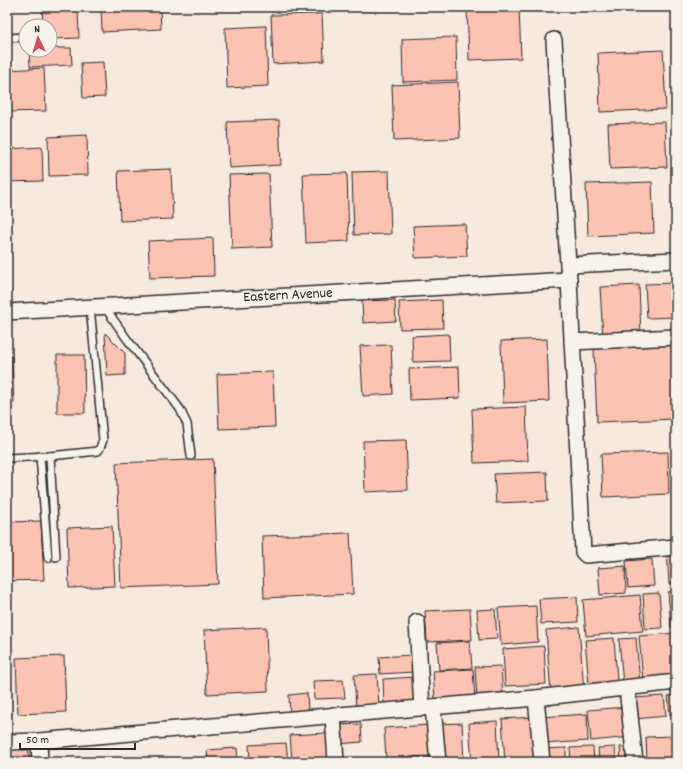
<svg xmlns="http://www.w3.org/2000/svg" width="683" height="769" font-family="Dekko,sans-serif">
	<rect width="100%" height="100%" fill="#f8e9dd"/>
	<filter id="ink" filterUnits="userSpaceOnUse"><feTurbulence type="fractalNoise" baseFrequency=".025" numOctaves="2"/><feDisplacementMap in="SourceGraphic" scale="8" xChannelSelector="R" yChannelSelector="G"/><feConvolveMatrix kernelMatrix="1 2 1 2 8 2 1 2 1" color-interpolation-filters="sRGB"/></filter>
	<g filter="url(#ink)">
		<!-- building -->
		<g fill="#fcc2b3" stroke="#2b2b2b">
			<path d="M7,7H8L9,23H7Z"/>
			<path d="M42,7H78L79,38L50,39V26H43Z"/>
			<path d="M101,7H160L161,29L102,32Z"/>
			<path d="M270,7H293L294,10L270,11Z"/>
			<path d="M302,7H334V8L302,9Z"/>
			<path d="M358,7H392V9L358,11Z"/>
			<path d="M467,7H519L521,58L469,60Z"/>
			<path d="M322,14L324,61L273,64L271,15Z"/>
			<path d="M266,26L268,86L227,88L225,28Z"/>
			<path d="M456,37L457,80L403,82L402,39Z"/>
			<path d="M50,48H71L72,65L30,67L29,50H50Z"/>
			<path d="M663,50L666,109L600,112L598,53Z"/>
			<path d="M103,62L105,97L83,98L81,63Z"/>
			<path d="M44,68L46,111L7,112V70Z"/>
			<path d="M458,82L460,138L394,141L392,85Z"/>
			<path d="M279,120L281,165L229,168L227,122Z"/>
			<path d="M665,122L667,167L610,169L608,124Z"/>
			<path d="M87,135L88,175L49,176L48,137Z"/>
			<path d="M42,147L43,181L7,182V149Z"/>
			<path d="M171,169L173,219L120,221L118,171Z"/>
			<path d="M389,171L391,234L354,235L352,172Z"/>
			<path d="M347,173L349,241L306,243L303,174Z"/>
			<path d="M269,174L272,247L232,249L229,175Z"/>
			<path d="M652,182L654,233L588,236L586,184Z"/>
			<path d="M465,224L467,256L415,258L413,226Z"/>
			<path d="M213,238L214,276L150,278L148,241Z"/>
			<path d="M676,283V317L647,318L645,284Z"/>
			<path d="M639,285L641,337L603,339L600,287Z"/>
			<path d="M395,300L396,321L363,323L362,301Z"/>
			<path d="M442,300L443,328L400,329L399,302Z"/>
			<path d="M105,333L125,353V375L107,376Z"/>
			<path d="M449,334L450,361L413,362L412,336Z"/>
			<path d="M547,339L549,401L503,403L501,341Z"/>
			<path d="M391,345L393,394L363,396L360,346Z"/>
			<path d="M676,345V419L597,422L594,349Z"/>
			<path d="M57,355H84L85,413H57Z"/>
			<path d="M7,357H12L14,403L7,404Z"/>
			<path d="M459,367L460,398L410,400L409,369Z"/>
			<path d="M273,372L275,427L219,429L217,374Z"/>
			<path d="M526,407L528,461L474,463L472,409Z"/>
			<path d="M406,440L408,490L365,492L363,441Z"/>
			<path d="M668,452L669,494L603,497L601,454Z"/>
			<path d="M213,459L218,584L121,588L116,463Z"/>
			<path d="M547,472L548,501L496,503L494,474Z"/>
			<path d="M41,521L44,580L7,581V522Z"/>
			<path d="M112,526L115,586L69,588L67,528Z"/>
			<path d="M350,533L353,594L264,598L262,536Z"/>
			<path d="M667,550H676V583L669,584Z"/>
			<path d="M652,559L654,586L628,588L626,561Z"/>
			<path d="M625,566L626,593L600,595L598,568Z"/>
			<path d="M676,591V627H671L668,592Z"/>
			<path d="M659,593L662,628L645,629L643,594Z"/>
			<path d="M640,595L643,631L586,636L583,600Z"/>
			<path d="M577,597L578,622L541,624L539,599Z"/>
			<path d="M536,606L538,642L501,645L498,608Z"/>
			<path d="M470,609L472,640L427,642L425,611Z"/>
			<path d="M495,609L497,639L479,640L477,610Z"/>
			<path d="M266,627L268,691L207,694L204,630Z"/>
			<path d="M579,627L584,691L551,694L546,630Z"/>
			<path d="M676,633V679L643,681L639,636Z"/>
			<path d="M614,638L617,681L589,684L585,640Z"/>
			<path d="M636,638L640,684L623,685L619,639Z"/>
			<path d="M470,641L472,668L439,670L437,643Z"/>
			<path d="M544,646L546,684L505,686L503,649Z"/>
			<path d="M413,655L414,672L380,674L379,657Z"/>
			<path d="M64,656L66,712L18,714L16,658Z"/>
			<path d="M501,666L503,698L477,699L475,667Z"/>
			<path d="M473,669L475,699L435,701L433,671Z"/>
			<path d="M377,674L379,705L356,707L354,675Z"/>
			<path d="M415,677L416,704L384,706L383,679Z"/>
			<path d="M343,680L345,698L314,699L313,681Z"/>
			<path d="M307,693L308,714L290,715L289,695Z"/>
			<path d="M676,695V714L670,715L668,696Z"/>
			<path d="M664,696L666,716L635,719L633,698Z"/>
			<path d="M626,707L631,737L591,741L588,710Z"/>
			<path d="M587,714L588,741L542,744L541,717Z"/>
			<path d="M535,717L537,762H505L502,719Z"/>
			<path d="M497,721L499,762H472L469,723Z"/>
			<path d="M462,723L464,762H439L437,724Z"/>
			<path d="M361,724L362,742L338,744L337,725Z"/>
			<path d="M429,725L431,756L386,758L384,728Z"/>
			<path d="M327,733L328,762H292L290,735Z"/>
			<path d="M676,736V761L647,762L646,737Z"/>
			<path d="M286,743L288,762H250L249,745Z"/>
			<path d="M28,747L30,762H7V749Z"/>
			<path d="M593,747L594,762H571L570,748Z"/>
			<path d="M615,747L616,762H599L598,748Z"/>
			<path d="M620,747H632V762H621Z"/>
			<path d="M237,748L238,762H208L207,750Z"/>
			<path d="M566,748V762H543L542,749Z"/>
			<path d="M430,760V762H398Z"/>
		</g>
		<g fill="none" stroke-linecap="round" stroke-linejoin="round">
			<defs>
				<g id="service">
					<path d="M7,38L26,37"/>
					<path d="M104,306L127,339L180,409L187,424L191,456"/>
					<path d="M40,456L48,558"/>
					<path d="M50,456L56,557"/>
					<path d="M7,458L50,456L98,451L100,448L103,440L90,307"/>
				</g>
				<g id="minor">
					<path d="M554,40L569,280L583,552L586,555L676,547"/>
					<path d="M568,265L676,260"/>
					<path d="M7,312L569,280"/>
					<path d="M572,342L676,337"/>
					<path d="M417,622L422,708"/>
					<path d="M627,688L635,762"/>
					<path d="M536,698L542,762"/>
					<path d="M433,707L438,762"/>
					<path d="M333,715L336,762"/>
					<path d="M39,741L40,762"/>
					<path d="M7,742L39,741L536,698L676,682"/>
				</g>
			</defs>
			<!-- service casing -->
			<use href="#service" stroke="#2b2b2b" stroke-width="10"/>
			<!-- minor casing -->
			<use href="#minor" stroke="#2b2b2b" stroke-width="18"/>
			<!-- service -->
			<use href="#service" stroke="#f7f3e8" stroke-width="7"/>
			<!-- minor -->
			<use href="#minor" stroke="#f7f3e8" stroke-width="15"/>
		</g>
	</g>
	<g text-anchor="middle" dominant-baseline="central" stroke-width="4" stroke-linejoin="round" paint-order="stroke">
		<!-- street labels -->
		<g font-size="15" fill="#2b2b2b" stroke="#f7f3e8">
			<text transform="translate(288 296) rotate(-3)">Eastern Avenue</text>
		</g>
	</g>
	<!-- margin -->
	<rect width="683" height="769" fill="none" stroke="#f7f3e8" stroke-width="24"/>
	<rect x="12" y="12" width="659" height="745" fill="none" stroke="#2b2b2b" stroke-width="1.5" filter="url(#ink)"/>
	<!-- north arrow -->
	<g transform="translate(38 38) rotate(355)"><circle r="19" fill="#f7f3e8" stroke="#a5a39c"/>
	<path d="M0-3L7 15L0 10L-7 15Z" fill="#d1495b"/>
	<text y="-6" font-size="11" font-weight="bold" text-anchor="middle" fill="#2b2b2b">N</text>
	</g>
	<!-- scale -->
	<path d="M20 743v6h115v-6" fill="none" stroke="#2b2b2b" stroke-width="2"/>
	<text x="26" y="743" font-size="12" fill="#2b2b2b" stroke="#f7f3e8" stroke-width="3" paint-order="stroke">50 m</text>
</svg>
